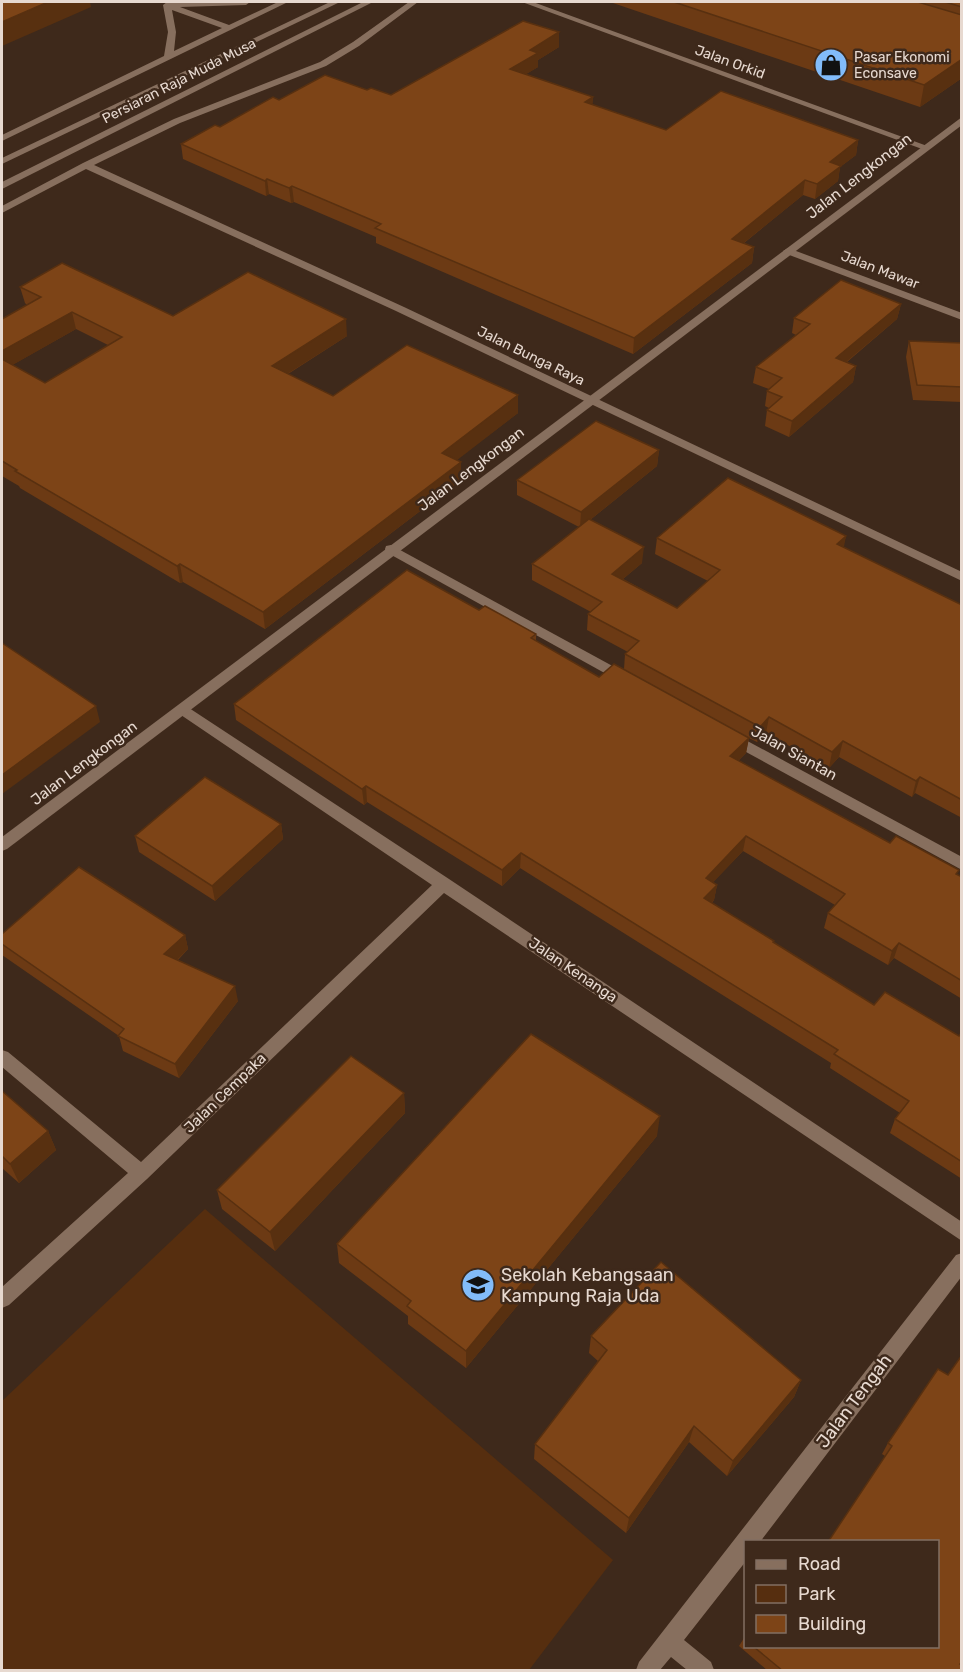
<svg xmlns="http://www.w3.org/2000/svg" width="963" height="1672" font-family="Rubik,sans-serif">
	<rect width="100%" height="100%" fill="#3e291b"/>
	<!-- green -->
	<path fill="#562e0f" d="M205,1209L613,1560L529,1670H2V1401Z"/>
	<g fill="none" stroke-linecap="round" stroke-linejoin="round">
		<!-- minor -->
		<g fill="#876f5e" fill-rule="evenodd">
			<path d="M192,2H250L246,5L180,7L229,25L278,2H288L2,141V135L164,56L168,32L163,5L167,2ZM172,10L222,28L174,51L176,32Z"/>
			<path d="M409,2H418L359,46L326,66L180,123L94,165L404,307L962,572V581L396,311L86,169L2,213V206L83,163L174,119L320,62L353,42Z"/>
			<path d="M522,2H533L930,147L922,149Z"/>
			<path d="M788,248L962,313V320L784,253L783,251Z"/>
			<path d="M391,545L629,675L631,678L629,681H619L386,552L385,549L386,546Z"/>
			<path d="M183,704L449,879L962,1222V1241L444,893L147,1179L9,1305L2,1308V1287L128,1173L2,1067V1050L8,1052L141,1162L432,885L178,713L176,709Z"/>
			<path d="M729,731L962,857V870L724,740L722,736L724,732Z"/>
			<path d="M962,1253V1276L760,1542H746V1561L684,1640L711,1662L714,1670H687L671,1657L660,1670H636L639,1662L956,1255Z"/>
		</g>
		<!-- tertiary -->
		<path fill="#876f5e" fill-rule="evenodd" d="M962,117V125L7,849L2,851V837Z"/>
		<!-- secondary -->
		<g fill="#876f5e" fill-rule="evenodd">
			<path d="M330,2H340L2,164V158Z"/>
			<path d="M363,2H373L2,189V182Z"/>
		</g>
	</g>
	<!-- wall -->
	<g fill="#6c3a14" fill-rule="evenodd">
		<path d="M610,2H962V78L920,107Z"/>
		<path d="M559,32V47L538,60V67L526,74L593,97L592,105L666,130L858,140L856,155L840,167L838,181L815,199L803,195L744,243L754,247L752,263L633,354L376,243V237L294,202L291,203L269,194L266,196L183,159L181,144L279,100L367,90L391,95Z"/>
		<path d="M20,287L173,316L347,336L288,374L333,396L518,413L456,460L461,480L265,629L183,582L180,583L20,488L19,486L2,476V319L27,305L25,303ZM76,329L108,345L45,383L12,365Z"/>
		<path d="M901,304L897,319L847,362L856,366L853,382L789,437L765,426L767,410L769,408L765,406L767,391L769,389L753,383L756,367L796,335L792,333L794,318Z"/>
		<path d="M909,341L962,343V402L913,400L906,357Z"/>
		<path d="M659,450L657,466L590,520L642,563L623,579L677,608L708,581L655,554L657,538L846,536L843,547L962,605V818L915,793L912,797L839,757L829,768L766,733L757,742L749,738L746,753L738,761L890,843L962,877V999L894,958L888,965L824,928L828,913L835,905L743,851L713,882L717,885L714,900L712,903L774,943L874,1005L959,1036L962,1032V1179L890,1133L895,1119L900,1113L830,1068L831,1063L520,868L502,886L367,802L364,805L236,720L234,704L479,610L536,634V641L599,677L624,669L625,654L628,652L587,630L588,614L591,612L532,580V564L579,527L517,495V480Z"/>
		<path d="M281,824L283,839L215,901L139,852L135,836Z"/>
		<path d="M2,934L185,935L188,949L178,960L238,1001L179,1078L123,1051L119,1036L2,955Z"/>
		<path d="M2,1091L48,1131L56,1150L19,1183L2,1168Z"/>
		<path d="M404,1093L405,1113L275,1251L222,1209L217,1190Z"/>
		<path d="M657,1136L466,1368L408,1324V1316L339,1263L337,1244Z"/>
		<path d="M591,1336L801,1380L794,1397L727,1476L689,1442L626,1533L534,1459L535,1444L598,1361L589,1353Z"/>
		<path d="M938,1369L962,1671H768L739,1646L746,1635V1647H938L885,1456L882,1454L888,1443Z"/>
	</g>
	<!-- shaded-wall -->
	<g fill="#583010">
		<path d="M48,2H90L91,7L2,46V22Z"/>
		<path d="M559,32V47L538,60V67L510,84V69L530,50Z"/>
		<path d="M962,59V78L920,107L924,85Z"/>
		<path d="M593,97L592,112L585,102Z"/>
		<path d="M858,140L856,155L840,167L838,181L815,199L817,184L830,162Z"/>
		<path d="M267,179L269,194L266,196L265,181Z"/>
		<path d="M805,180L803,195L730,254L732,239Z"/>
		<path d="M292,186L294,202L291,203L289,188Z"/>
		<path d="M754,247L752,263L633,354L634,338Z"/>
		<path d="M901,304L897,319L833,373L836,358Z"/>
		<path d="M72,312L76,329L2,371V351Z"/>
		<path d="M346,319L347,336L273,383L272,366Z"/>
		<path d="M856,366L853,382L789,437L792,421Z"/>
		<path d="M518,395V413L443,471L442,453Z"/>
		<path d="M659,450L657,466L580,528L581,512Z"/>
		<path d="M461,462V480L265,629L263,612Z"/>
		<path d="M846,536L843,552L837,544Z"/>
		<path d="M644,547L642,563L611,589L612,574Z"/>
		<path d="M180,564L183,582L180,583L177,566Z"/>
		<path d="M96,706L100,722L2,794V775Z"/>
		<path d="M769,717L766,733L757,742L760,727Z"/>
		<path d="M749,738L746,753L727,772L730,756Z"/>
		<path d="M843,741L839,757L829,768L832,752Z"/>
		<path d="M920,777L915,793L912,797L916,781Z"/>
		<path d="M366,786L367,802L364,805L362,789Z"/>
		<path d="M281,824L283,839L215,901L212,886Z"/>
		<path d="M746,836L743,851L703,893L706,878Z"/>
		<path d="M521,853L520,868L502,886V870Z"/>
		<path d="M717,885L714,900L702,913L704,898Z"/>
		<path d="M185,935L188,949L168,969L164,954Z"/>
		<path d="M899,943L894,958L888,965L892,951Z"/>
		<path d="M235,986L238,1001L179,1078L175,1064Z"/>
		<path d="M404,1093L405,1113L275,1251L270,1232Z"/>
		<path d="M660,1116L657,1136L466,1368V1351Z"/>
		<path d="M48,1131L56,1150L19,1183L10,1164Z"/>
		<path d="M801,1380L794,1397L727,1476L733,1461Z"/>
		<path d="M694,1426L689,1442L626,1533L629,1518Z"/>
	</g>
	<!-- building -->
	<g fill="#7d4417" stroke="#583010" stroke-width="1.5">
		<path d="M2,2H48L2,22Z"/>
		<path d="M674,2H918L962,15V59L924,85Z"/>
		<path d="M945,2H962V7Z"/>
		<path d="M523,21L559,32L530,50L538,53L510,69L593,97L585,102L666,130L721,91L858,140L830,162L841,166L817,184L805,180L732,239L754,247L634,338L375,228L381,224L292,186L289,188L267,179L265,181L181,144L215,125L220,127L273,97L279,100L325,75L367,90L371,88L391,95Z"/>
		<path d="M62,263L173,316L248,272L321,307L346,319L272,366L333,396L407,345L518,395L442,453L461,462L263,612L180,564L177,566L15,471L17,470L2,461V359L45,383L122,337L72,312L2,351V319L41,297L20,287Z"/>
		<path d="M841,280L901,304L836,358L856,366L792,421L767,410L782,397L767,391L782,378L756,367L810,324L794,318Z"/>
		<path d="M909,341L962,343V387L917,385Z"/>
		<path d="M596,421L659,450L581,512L517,480Z"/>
		<path d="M728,478L846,536L837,544L962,605V800L920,777L916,781L843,741L832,752L769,717L760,727L625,654L639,641L588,614L602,602L532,564L589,519L644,547L612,574L677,608L720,570L657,538Z"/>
		<path d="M407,570L479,610L485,606L536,634L531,638L599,677L614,664L749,738L730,756L890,843L896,836L959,870L956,874L962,877V981L899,943L892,951L828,913L845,894L746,836L706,878L717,885L704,898L774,941L773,942L874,1005L885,992L959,1036L962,1032V1162L895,1119L909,1101L834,1054L838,1050L521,853L502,870L366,786L362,789L234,704Z"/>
		<path d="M2,643L96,706L2,775Z"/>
		<path d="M205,777L281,824L212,886L135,836Z"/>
		<path d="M79,867L185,935L164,954L235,986L175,1064L118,1036L124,1029L2,944V934Z"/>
		<path d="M531,1034L660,1116L466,1351L407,1306L411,1301L337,1244Z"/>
		<path d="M351,1056L404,1093L270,1232L217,1190Z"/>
		<path d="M2,1091L48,1131L10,1164L2,1156Z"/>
		<path d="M661,1262L801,1380L733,1461L694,1426L629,1518L535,1444L607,1350L591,1336Z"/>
		<path d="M962,1355V1662L960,1664L962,1665V1671H783L754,1647H938V1542H828L892,1446L888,1443L938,1369L948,1375Z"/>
	</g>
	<!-- icons -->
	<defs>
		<symbol id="shop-disc" viewBox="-11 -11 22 22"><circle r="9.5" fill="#82bcfa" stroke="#3e291b"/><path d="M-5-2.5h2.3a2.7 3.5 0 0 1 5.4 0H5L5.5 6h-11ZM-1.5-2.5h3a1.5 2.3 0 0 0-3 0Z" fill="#111"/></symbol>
		<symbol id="school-disc" viewBox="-11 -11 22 22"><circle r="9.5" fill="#82bcfa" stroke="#3e291b"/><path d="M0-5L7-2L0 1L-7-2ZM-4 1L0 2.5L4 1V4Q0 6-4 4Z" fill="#111"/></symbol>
	</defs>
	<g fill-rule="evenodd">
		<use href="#shop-disc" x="812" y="46" width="38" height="38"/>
		<use href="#school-disc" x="459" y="1266" width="38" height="38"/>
	</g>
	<g text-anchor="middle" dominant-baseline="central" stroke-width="5" stroke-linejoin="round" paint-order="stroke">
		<!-- far-poi labels -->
		<g font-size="14" fill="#e7d9d0" stroke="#3e291b" text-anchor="start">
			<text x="854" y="57">Pasar Ekonomi<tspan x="854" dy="16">Econsave</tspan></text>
		</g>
		<!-- far-street labels -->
		<g font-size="14" fill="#e7d9d0" stroke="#3e291b">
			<text transform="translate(730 62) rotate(20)">Jalan Orkid</text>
			<text transform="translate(179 81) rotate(-27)">Persiaran Raja Muda Musa</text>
			<text transform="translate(880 270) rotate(21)">Jalan Mawar</text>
			<text transform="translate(531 356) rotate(26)">Jalan Bunga Raya</text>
		</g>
		<!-- street labels -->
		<g font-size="15" fill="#e7d9d0" stroke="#3e291b">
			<text transform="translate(859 176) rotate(-38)">Jalan Lengkongan</text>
			<text transform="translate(471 469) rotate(-37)">Jalan Lengkongan</text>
			<text transform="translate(794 753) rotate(29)">Jalan Siantan</text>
			<text transform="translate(84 763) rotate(-37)">Jalan Lengkongan</text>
			<text transform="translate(573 970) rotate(34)">Jalan Kenanga</text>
			<text transform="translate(225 1093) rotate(-44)">Jalan Cempaka</text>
		</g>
		<!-- near-poi labels -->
		<g font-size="18" fill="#e7d9d0" stroke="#3e291b" text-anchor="start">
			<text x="501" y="1275">Sekolah Kebangsaan<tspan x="501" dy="21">Kampung Raja Uda</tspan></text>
		</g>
		<!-- near-street labels -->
		<g font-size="18" fill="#e7d9d0" stroke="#3e291b">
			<text transform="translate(854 1401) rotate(-53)">Jalan Tengah</text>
		</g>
	</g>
	<!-- border -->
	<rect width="963" height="1672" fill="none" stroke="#e7d9d0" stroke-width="6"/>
	<!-- legend -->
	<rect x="744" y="1540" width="195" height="108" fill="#3e291b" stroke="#826f63" stroke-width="1.5"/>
	<rect x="756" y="1560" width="30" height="9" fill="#876f5e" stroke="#826f63" stroke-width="1.5"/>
	<text x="798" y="1570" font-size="18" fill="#e7d9d0">Road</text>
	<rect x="756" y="1585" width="30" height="18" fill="#562e0f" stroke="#826f63" stroke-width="1.5"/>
	<text x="798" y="1600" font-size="18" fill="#e7d9d0">Park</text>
	<rect x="756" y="1615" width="30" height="18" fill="#7d4417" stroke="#826f63" stroke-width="1.5"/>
	<text x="798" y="1630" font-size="18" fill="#e7d9d0">Building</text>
</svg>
